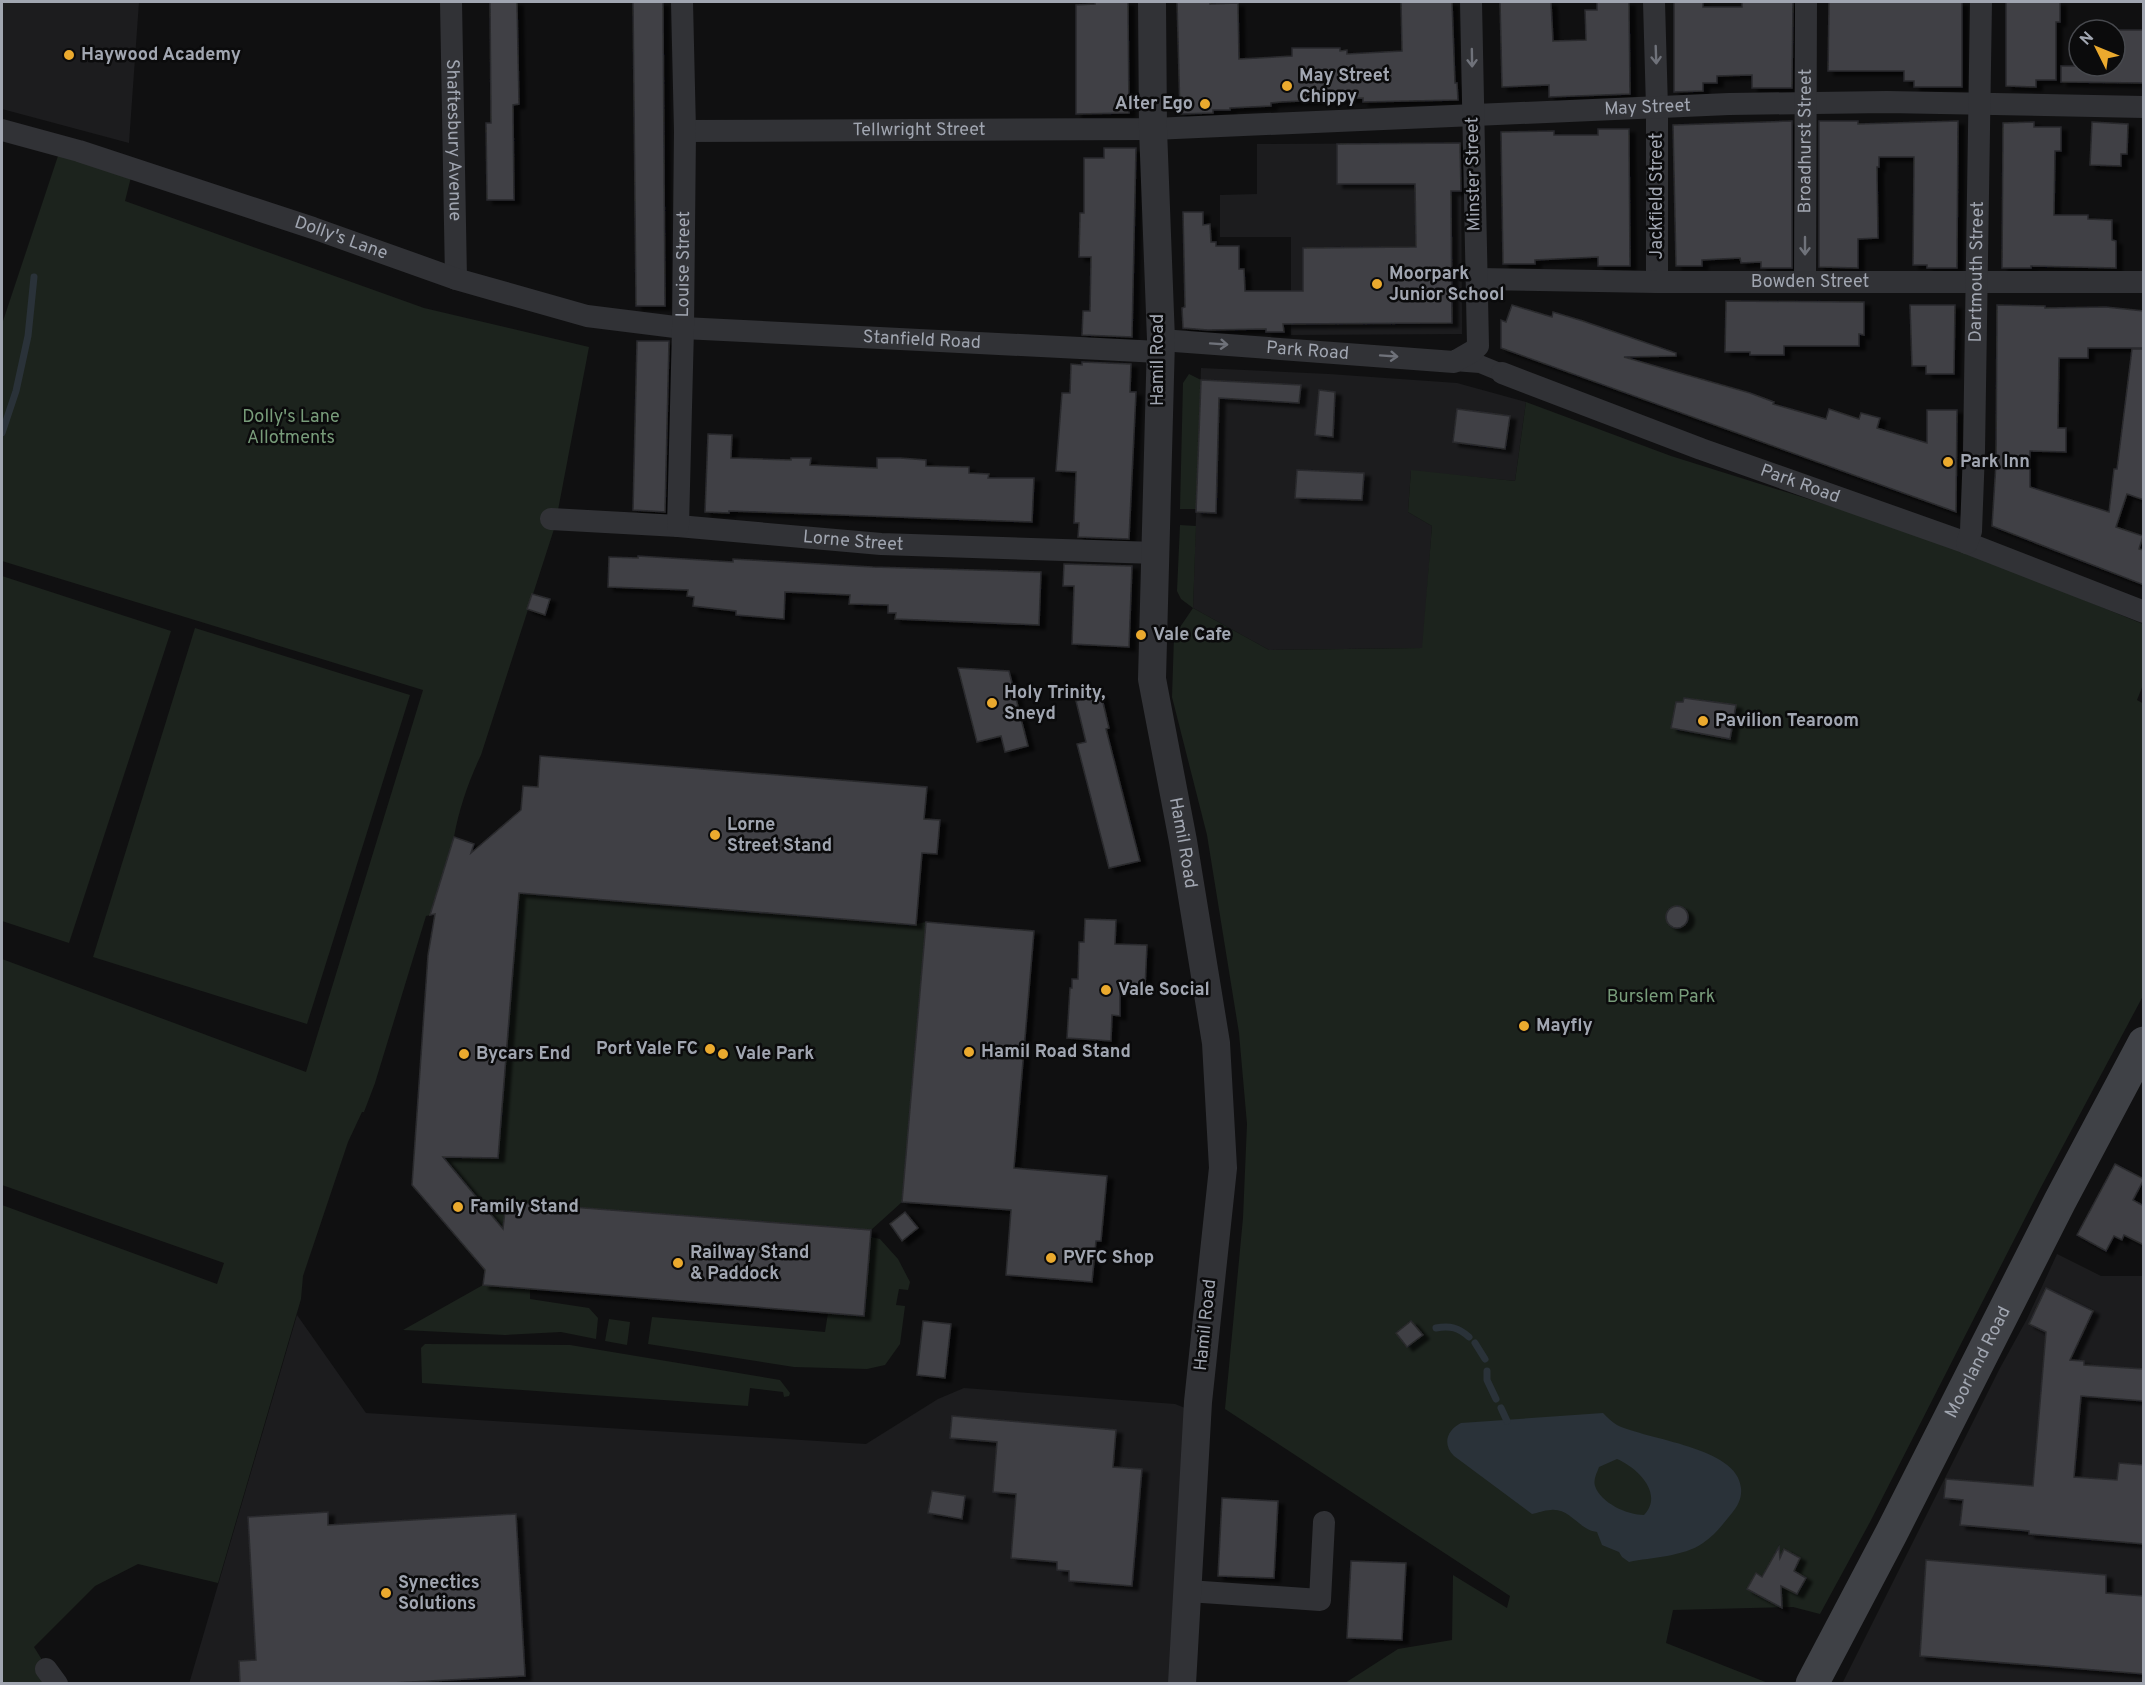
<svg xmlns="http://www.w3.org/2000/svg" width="2145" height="1685" font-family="Overpass,sans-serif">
	<defs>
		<filter id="shadow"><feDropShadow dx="6" dy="4" stdDeviation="1.5" flood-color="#0009"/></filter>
	</defs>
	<rect width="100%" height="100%" fill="#101011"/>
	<!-- built -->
	<g fill="#1c1c1e">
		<path d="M2,2H139L129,143L2,109Z"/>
		<path d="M1461,143L1462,334L1291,335V237H1220V195L1257,194V144Z"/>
		<path d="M1201,368L1329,374L1457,383L1526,402L1515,481L1411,471L1408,512L1432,526L1423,648L1269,650L1193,608Z"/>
		<path d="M2057,1254L2101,1276H2143V1683L1842,1684L2000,1368L2027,1319Z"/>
		<path d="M297,1315L366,1413L866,1444L938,1399L964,1388L1175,1404L1198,1413L1183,1683L189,1684Z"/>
	</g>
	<!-- green -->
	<g fill="#1c231d">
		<path d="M61,147L133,169L125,201L424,308L589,347L555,526L481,755C469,780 459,809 454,837L470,843L467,850L474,851L520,818L523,786L538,787L540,756L927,787L925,819L940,820L937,854L922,853L916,924L926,922L1034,931L1014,1168L1107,1176L1101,1241L1009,1234L1011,1210L902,1202L871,1230V1237L880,1239L898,1259L910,1282L908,1290L899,1289L896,1305L905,1306L900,1344L885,1365L867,1369L794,1367L648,1344L652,1317L825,1332L828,1313L530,1289V1299L589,1308L598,1318L596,1339L561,1332L505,1335L403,1330L483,1285L485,1270L412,1185L435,914L426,916L375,1083L364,1112H362L348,1142L303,1276L301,1299L218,1583L138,1564L95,1586L34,1647L57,1684L2,1683V1205L217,1284L224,1263L2,1185V959L306,1072L423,690L2,561V324Z"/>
		<path d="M1189,374L1201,380L1196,509H1180L1183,383Z"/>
		<path d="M1526,402L1671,456L1929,537L2143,624V685L2137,700L2144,704L2143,996L2040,1189L1870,1522L1820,1614L1793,1607L1673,1610L1666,1643L1768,1683H1345L1398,1649L1452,1640L1453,1575L1507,1608L1510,1596L1225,1409L1243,1218L1247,1124L1239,1033L1207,835L1172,697L1174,636L1193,608L1181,599L1177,591L1180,525L1196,526L1193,608L1269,650L1422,648L1432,526L1408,512L1411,470L1515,481Z"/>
		<path d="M2,576L171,631L69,943L2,921Z"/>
		<path d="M195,628L410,695L307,1024L93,957Z"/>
		<path d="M609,1319L630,1322L627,1345L605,1341Z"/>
		<path d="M425,1344L570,1345L780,1380L790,1393L789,1396L784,1397L783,1392L750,1388L748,1406L422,1383L421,1348Z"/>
	</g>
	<!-- water -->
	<path fill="#2a3239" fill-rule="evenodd" d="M1603,1413C1607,1417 1612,1422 1617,1425C1647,1440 1738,1447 1741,1488C1742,1498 1738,1506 1732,1513C1723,1524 1715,1535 1703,1543C1683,1557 1652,1557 1629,1562L1622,1557L1619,1552L1602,1545L1597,1532C1579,1530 1570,1508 1551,1510C1544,1510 1538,1513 1532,1514L1454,1456C1442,1444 1447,1430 1461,1423ZM1617,1459C1638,1468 1664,1494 1644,1515C1627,1515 1601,1503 1595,1486C1593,1479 1597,1473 1599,1467Z"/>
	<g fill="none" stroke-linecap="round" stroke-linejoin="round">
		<!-- stream -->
		<g stroke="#2a3239" stroke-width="7">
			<path d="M2,433L16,391L28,336L34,277"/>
			<path d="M1436,1328C1450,1325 1459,1328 1469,1337"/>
			<path d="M1475,1343L1485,1359"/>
			<path d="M1487,1371V1380L1496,1399"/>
			<path d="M1501,1408L1507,1421"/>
		</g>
	</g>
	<!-- building -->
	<g fill="#3f4044" stroke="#2a2a2d" stroke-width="1.5" filter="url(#shadow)">
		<path d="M490,2H517L519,104L513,105L514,200H487L486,123H491Z"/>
		<path d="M633,2H663L665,306H636Z"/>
		<path d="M1095,2H1128L1129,113L1076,114V5L1095,4Z"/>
		<path d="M1177,2H1210V4L1238,3L1239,59L1292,56V48H1340V51L1347,50V54L1402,51L1401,2H1452L1455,83H1457L1458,100L1363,102V98L1281,102L1271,103V106L1230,108V110H1213V113L1180,114Z"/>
		<path d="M1500,2H1551L1553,41L1586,40L1585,10H1597V2H1629L1630,94L1549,97V85L1502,87Z"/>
		<path d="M1674,2H1703V7H1742V2H1793L1792,88H1752V75L1717,76V83H1703V91L1674,92Z"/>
		<path d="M1829,2H1962V87H1914V81H1904V71H1828Z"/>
		<path d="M2006,2H2060V22H2056V80H2036V87L2006,86Z"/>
		<path d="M2115,30H2144V83L2061,82V66H2115Z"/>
		<path d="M1792,121V268H1761V262L1741,263L1740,258L1702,260V266H1676L1673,125Z"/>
		<path d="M1819,121H1858V124L1958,121L1957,268H1927V265H1913L1914,157H1879V167H1877L1878,238L1858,239V268L1819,267Z"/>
		<path d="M2034,122V127H2061V151H2055L2054,215H2088V219L2112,220V240L2116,241V268L2031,266V268H2002L2003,123Z"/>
		<path d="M2092,122L2128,124L2127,154H2121V166L2090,165Z"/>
		<path d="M1598,129H1629L1630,266H1598V257L1535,260V264H1503L1501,132L1554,131V135H1598Z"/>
		<path d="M1460,143L1461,191H1451L1452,323L1283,324L1284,332H1266V329L1208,330L1183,328L1182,308L1185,307L1183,212H1203V225L1210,224L1211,242H1216V246H1239V269H1244L1245,291H1303V248L1416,247L1415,184H1337V144Z"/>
		<path d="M1104,148H1136L1132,337L1082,335L1083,311H1090L1091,257H1079L1080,213H1084V158H1104Z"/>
		<path d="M1726,301L1864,302V335L1859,334V346H1784V355H1750V352H1725Z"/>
		<path d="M1512,305L1552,317L1553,312L1583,321L1676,353V356L1624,357L1750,393L1774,402L1773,404L1826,419L1829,409L1859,419L1861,413L1880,418L1877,428L1927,443V410H1957L1956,512L1501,348V320L1506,322Z"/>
		<path d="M1910,305H1955L1954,374H1926V366H1912Z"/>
		<path d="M1997,305L2045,306V308L2106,307L2144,311V348H2088V358H2059L2058,428H2066V452L2030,451V487L2109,512L2114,469H2117L2132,349H2144V500L2127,494L2116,527L2143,536L2139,549L2144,550V585L1992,526L1996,463Z"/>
		<path d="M637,341H669L665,512L633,510Z"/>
		<path d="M1082,362L1131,364L1130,392H1136L1129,539L1078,537L1079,523H1074L1076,472L1056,471L1062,393H1070L1071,364L1082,365Z"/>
		<path d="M1201,380L1301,385L1299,403L1219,398L1216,513L1196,512Z"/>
		<path d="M1319,390L1335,392L1333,437L1315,435Z"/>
		<path d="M1457,409L1510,416L1505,449L1453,442Z"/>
		<path d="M708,434L732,435L731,458L791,460V458H811L810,465L877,468V458H900L926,460V466L969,467V473L989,474L988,478H1034L1032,522L729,511V513L705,512Z"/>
		<path d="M1297,470L1364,473L1362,500L1295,498Z"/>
		<path d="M638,556L733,562V559L873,567L1041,572L1039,625L895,619L896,613H888V605L849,604L850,595L785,592L784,619L736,615V611L693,606L694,597L687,596L688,590L608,587L609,557L638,558Z"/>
		<path d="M1064,564L1132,566L1129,647L1072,644L1074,586H1063Z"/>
		<path d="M532,594L550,599L545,615L527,609Z"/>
		<path d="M958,668L1009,671L1028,746L1005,752L1001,736L977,742Z"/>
		<path d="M1101,694L1109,728L1106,729L1140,861L1109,868L1077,744L1086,742L1076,701Z"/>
		<path d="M1684,698L1736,705L1730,739L1671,728L1676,702H1683Z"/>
		<path d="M540,756L927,787L924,819L940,820L937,854L922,853L916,925L519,893L498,1158L443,1157L503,1229L506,1202L871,1230L864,1316L483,1285L485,1270L412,1185L428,955L435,914L430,915L454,837L474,844L471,853L521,810L523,786L538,787Z"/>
		<circle cx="1677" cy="917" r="11"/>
		<path d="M1085,919L1116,920L1115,944L1147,945L1145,988L1139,993L1120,992V1016L1112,1015L1111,1041L1067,1038L1070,988H1072V979H1078L1079,942H1084Z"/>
		<path d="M926,922L1034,931L1014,1168L1107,1176L1101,1241H1096L1092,1282L1006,1275L1011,1210L902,1202Z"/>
		<path d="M2115,1164L2144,1179L2133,1200L2144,1206V1245L2124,1235L2122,1240L2114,1236L2106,1251L2077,1235Z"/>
		<path d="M905,1212L918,1228L902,1241L890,1224Z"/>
		<path d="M2046,1288L2093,1311L2070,1360L2084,1361V1365L2144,1369V1401L2081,1396L2074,1477L2117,1480L2119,1463L2144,1465V1544L2029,1534V1531L1960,1525L1963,1500L1944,1498L1946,1479L2033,1486L2046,1332L2029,1324Z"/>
		<path d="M923,1321L951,1324L945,1378L917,1375Z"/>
		<path d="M1411,1321L1423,1335L1407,1347L1396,1333Z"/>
		<path d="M952,1416L1116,1430L1113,1467L1142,1469L1132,1586L1069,1581V1571L1057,1570V1562L1011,1558L1016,1494L993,1492L997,1442L950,1438Z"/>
		<path d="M932,1491L965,1496L962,1519L928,1513Z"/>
		<path d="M1222,1498L1278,1501L1274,1578L1218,1576Z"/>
		<path d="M328,1512V1525L516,1514L525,1676L392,1683H240L239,1661L256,1660L248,1517Z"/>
		<path d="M1779,1547L1780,1558L1784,1549L1800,1558L1794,1571L1806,1578L1797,1594L1781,1586L1782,1608L1747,1589L1756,1573L1762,1577Z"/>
		<path d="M1926,1560L2106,1575V1593L2144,1596V1674L1920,1656Z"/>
		<path d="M1351,1561L1406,1563L1402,1640L1347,1638Z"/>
	</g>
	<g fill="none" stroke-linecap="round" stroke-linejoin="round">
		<!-- pedestrian -->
		<path stroke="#313236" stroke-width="18" d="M1454,362L1480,364L1502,373"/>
		<!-- minor -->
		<g stroke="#313236" stroke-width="22">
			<path id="s1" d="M451,2L456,279"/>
			<path d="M1654,2L1657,108V282"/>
			<path id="s2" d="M2,130L79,151L313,228L456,279L587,316L683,328L1159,352"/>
			<path id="s3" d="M685,131L1153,129L1729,104L1887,102L2144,107"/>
			<path id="s4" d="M1477,279L1657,282H2144"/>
			<path id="s5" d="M1805,281L1806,2"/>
			<path id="s6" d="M1161,340L1454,362L1473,351L1478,346L1471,2"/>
			<path id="s7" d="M1502,373L1701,449L1967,543L2144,612"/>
			<path id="s8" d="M551,519L678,526L881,544L1156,553"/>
			<path id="s9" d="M678,526L683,328L685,131L682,2"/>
			<path id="s10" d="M1967,543L1971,531L1974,451L1981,2"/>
			<path d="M1188,1591L1320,1600L1324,1522"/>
			<path d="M46,1669L57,1684"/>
		</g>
		<!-- tertiary -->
		<path stroke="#313236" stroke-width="28" id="s11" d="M1152,2L1153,129L1161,340L1152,679L1183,841L1216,1043L1223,1168L1198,1402L1182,1684"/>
		<!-- secondary -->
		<path stroke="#3f4146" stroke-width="33" id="s12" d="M1812,1684L1891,1534L2060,1201L2144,1043"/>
	</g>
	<!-- one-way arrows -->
	<defs><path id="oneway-shaft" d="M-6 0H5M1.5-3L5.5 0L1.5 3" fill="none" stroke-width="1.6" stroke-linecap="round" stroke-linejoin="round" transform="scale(1.5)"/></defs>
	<g stroke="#6f727a">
		<use href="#oneway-shaft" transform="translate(1656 55) rotate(88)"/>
		<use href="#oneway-shaft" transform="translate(1472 58) rotate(89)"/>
		<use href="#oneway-shaft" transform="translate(1805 246) rotate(90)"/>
		<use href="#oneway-shaft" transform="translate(1219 344) rotate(4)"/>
		<use href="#oneway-shaft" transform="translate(1389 356) rotate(4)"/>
	</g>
	<!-- markers -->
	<g fill="#ebaa2e" stroke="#0b0b0c" stroke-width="2">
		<circle cx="69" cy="55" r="6"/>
		<circle cx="1287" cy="86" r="6"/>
		<circle cx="1205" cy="104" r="6"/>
		<circle cx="1377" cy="284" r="6"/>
		<circle cx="1948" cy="462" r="6"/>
		<circle cx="1141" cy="635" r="6"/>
		<circle cx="992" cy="703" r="6"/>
		<circle cx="1703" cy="721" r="6"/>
		<circle cx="715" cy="835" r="6"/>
		<circle cx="1106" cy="990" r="6"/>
		<circle cx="1524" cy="1026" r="6"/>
		<circle cx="710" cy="1049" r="6"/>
		<circle cx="969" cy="1052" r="6"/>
		<circle cx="464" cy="1054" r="6"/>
		<circle cx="723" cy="1054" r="6"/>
		<circle cx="458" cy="1207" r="6"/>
		<circle cx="1051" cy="1258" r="6"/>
		<circle cx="678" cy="1263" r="6"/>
		<circle cx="386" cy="1593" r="6"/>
	</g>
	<g text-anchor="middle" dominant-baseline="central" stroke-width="5" stroke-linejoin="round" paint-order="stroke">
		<!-- poi labels -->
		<g font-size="18" font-weight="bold" fill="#a1a6b1" stroke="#0b0b0c" text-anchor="start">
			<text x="81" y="55">Haywood Academy</text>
			<text x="1299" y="76">May Street<tspan x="1299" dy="21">Chippy</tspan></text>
			<text x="1193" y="104" text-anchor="end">Alter Ego</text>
			<text x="1389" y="274">Moorpark<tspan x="1389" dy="21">Junior School</tspan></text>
			<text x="1960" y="462">Park Inn</text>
			<text x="1153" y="635">Vale Cafe</text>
			<text x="1004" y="693">Holy Trinity,<tspan x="1004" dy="21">Sneyd</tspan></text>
			<text x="1715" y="721">Pavilion Tearoom</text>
			<text x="727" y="825">Lorne<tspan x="727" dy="21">Street Stand</tspan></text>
			<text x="1118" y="990">Vale Social</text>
			<text x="1536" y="1026">Mayfly</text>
			<text x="698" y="1049" text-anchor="end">Port Vale FC</text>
			<text x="981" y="1052">Hamil Road Stand</text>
			<text x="476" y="1054">Bycars End</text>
			<text x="735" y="1054">Vale Park</text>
			<text x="470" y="1207">Family Stand</text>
			<text x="690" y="1253">Railway Stand<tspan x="690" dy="21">&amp; Paddock</tspan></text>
			<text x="1063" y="1258">PVFC Shop</text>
			<text x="398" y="1583">Synectics<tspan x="398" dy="21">Solutions</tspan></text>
		</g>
		<!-- street labels -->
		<g font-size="18" fill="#a1a6b1" stroke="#0b0b0c">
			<text stroke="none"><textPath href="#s3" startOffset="963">May Street</textPath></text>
			<text stroke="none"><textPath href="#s3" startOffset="234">Tellwright Street</textPath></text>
			<text stroke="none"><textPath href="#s1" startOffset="138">Shaftesbury Avenue</textPath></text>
			<text stroke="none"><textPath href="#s5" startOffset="140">Broadhurst Street</textPath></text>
			<text transform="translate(1474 174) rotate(-91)">Minster Street</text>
			<text transform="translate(1657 196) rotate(-90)">Jackfield Street</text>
			<text stroke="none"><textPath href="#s2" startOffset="356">Dolly's Lane</textPath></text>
			<text stroke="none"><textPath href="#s9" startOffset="262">Louise Street</textPath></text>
			<text stroke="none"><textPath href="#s10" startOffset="272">Dartmouth Street</textPath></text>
			<text stroke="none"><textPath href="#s4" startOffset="333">Bowden Street</textPath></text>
			<text stroke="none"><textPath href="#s2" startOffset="950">Stanfield Road</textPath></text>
			<text stroke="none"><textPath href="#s6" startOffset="147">Park Road</textPath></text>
			<text transform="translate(1158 360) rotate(-90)">Hamil Road</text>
			<text stroke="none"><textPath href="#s7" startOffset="318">Park Road</textPath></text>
			<text stroke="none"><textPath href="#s8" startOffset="303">Lorne Street</textPath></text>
			<text stroke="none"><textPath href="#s11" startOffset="844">Hamil Road</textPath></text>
			<text transform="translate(1206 1325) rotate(-84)">Hamil Road</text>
			<text stroke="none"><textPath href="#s12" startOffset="362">Moorland Road</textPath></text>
		</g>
		<!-- park labels -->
		<g font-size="18" fill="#789c7a" stroke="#0b0b0c">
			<text x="291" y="417">Dolly's Lane<tspan x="291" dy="21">Allotments</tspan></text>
			<text x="1661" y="997">Burslem Park</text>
		</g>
	</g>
	<!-- border -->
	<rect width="2145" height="1685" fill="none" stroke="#a1a6b1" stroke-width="6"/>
	<!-- north arrow -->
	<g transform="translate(2097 48) rotate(313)"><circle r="28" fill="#0b0b0c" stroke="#47494e" stroke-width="1.5"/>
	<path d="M0-4.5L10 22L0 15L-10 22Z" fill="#ebaa2e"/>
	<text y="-9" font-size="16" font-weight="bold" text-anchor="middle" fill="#a1a6b1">N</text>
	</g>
</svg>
